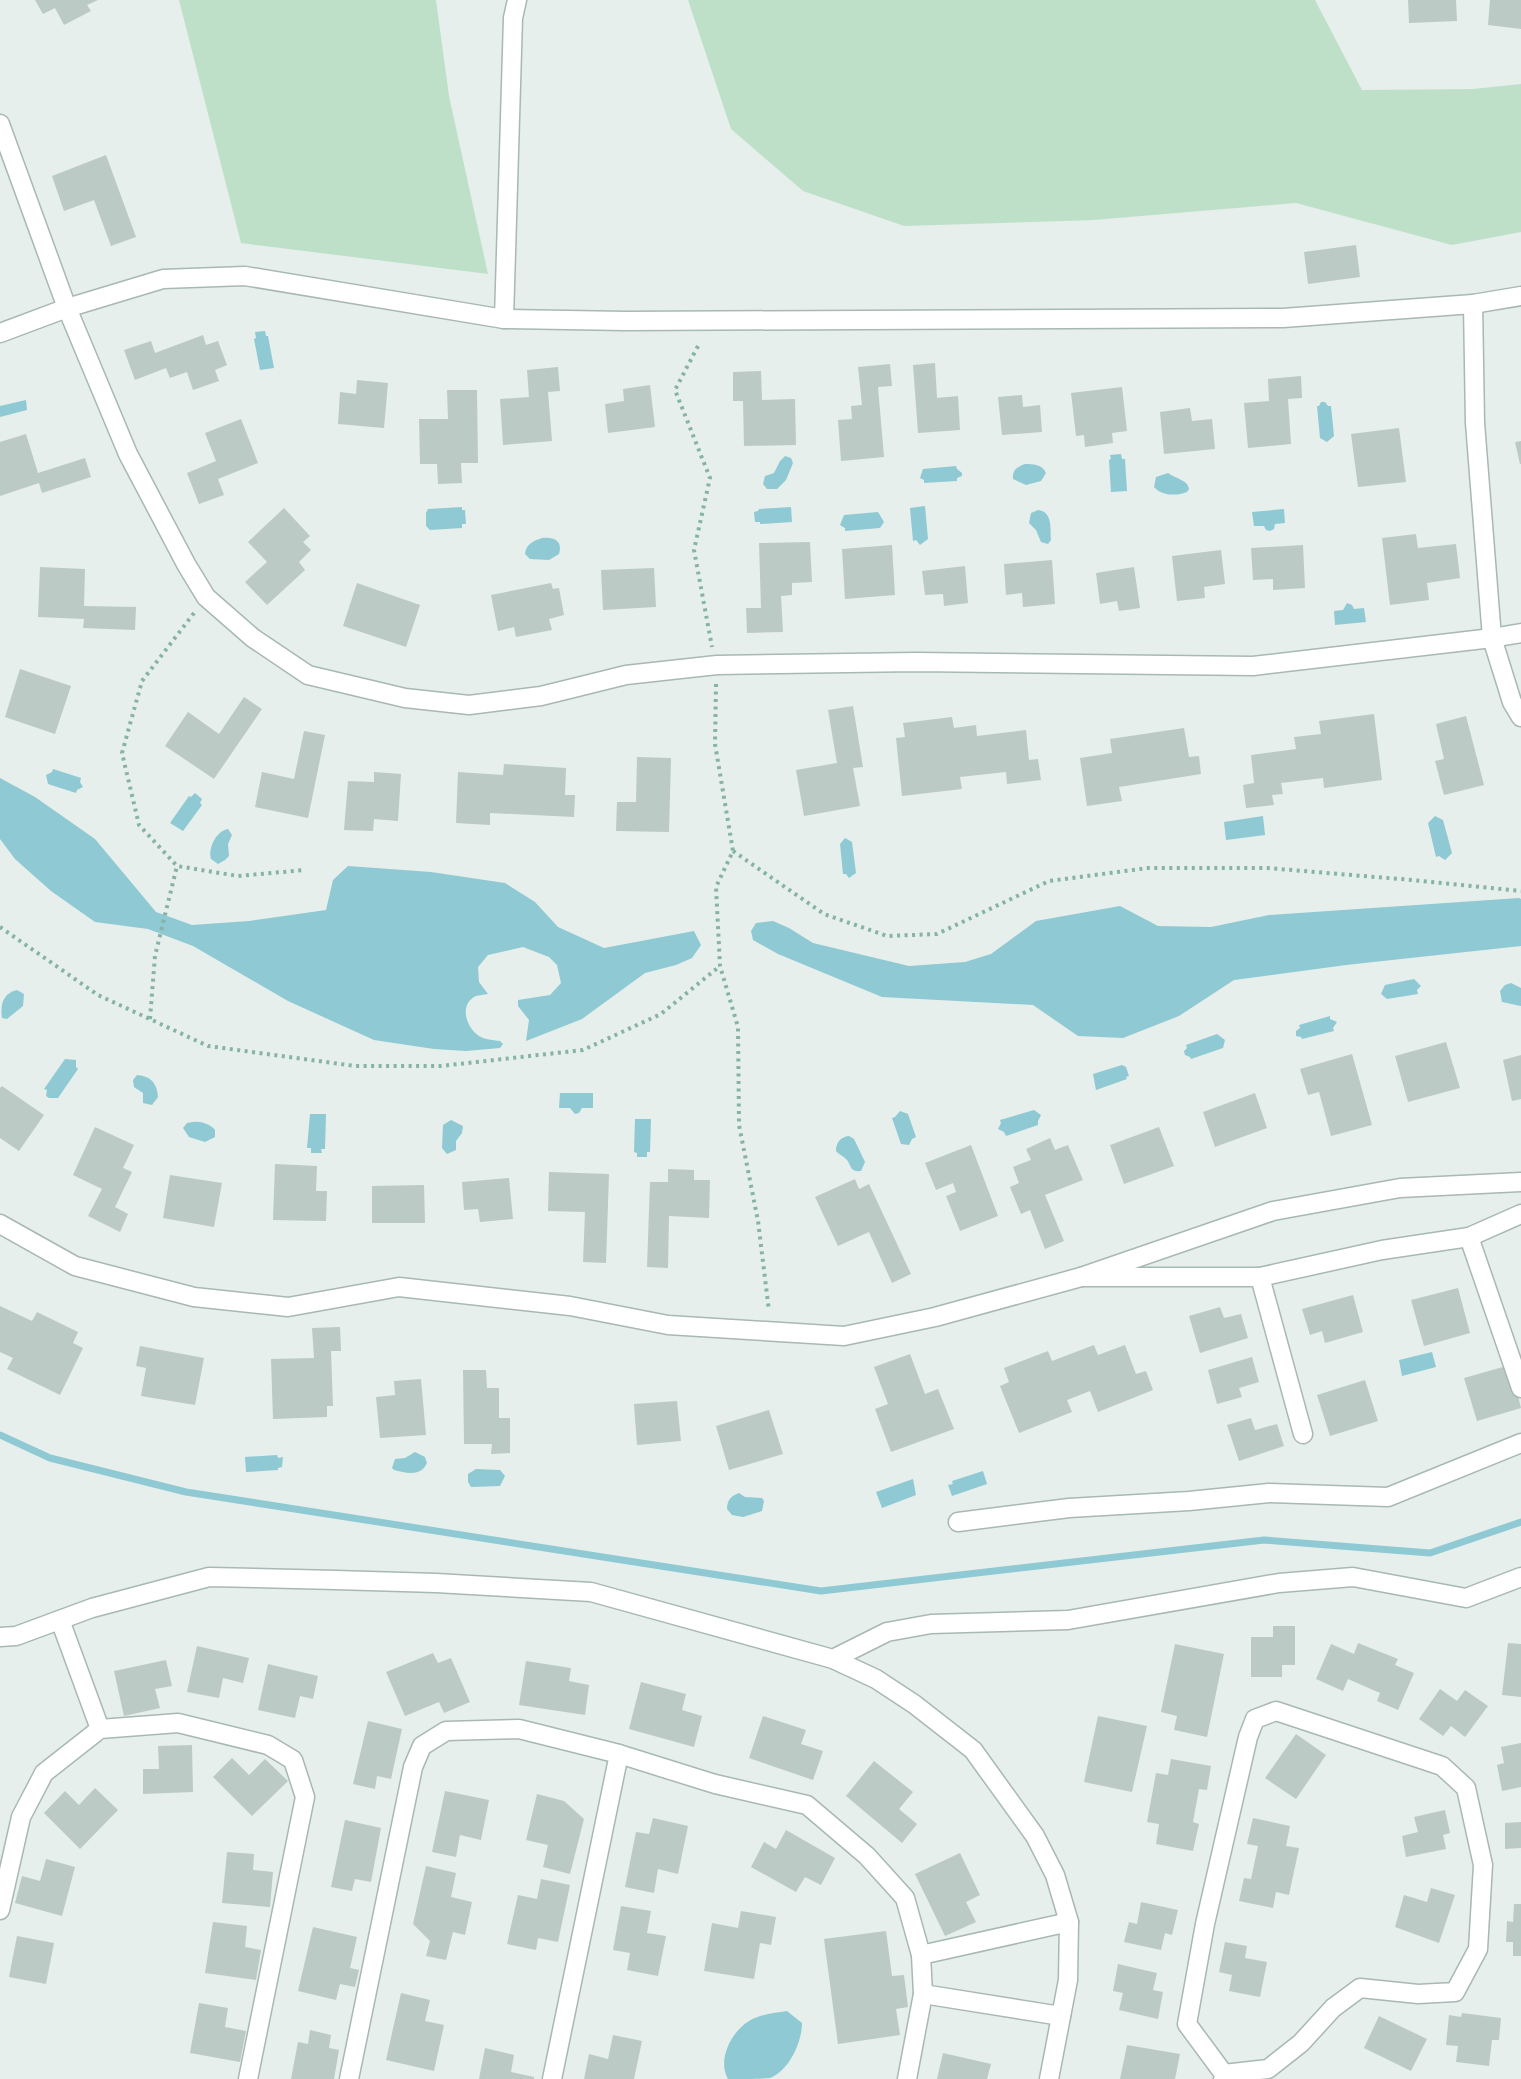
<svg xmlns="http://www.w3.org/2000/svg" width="1521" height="2079" font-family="'Roboto Condensed',sans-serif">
	<rect width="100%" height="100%" fill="#e6efeb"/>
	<!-- green -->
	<g fill="#bfe0c8">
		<path d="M179,0H436L449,96L488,274L241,243Z"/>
		<path d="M688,0H1315L1362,90L1473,89L1521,84V232L1452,245L1296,203L1094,220L904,226L803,191L731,129Z"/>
	</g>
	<!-- water -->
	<g fill="#8ec9d4">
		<path d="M265,331L266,336H268L274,368L260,370L254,339L256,338L255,332Z"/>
		<path d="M26,400L27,410L0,417V406Z"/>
		<path d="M1321,402H1325L1328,406H1331L1334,436L1327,442L1320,438L1317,406H1319Z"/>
		<path d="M1121,454L1122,459H1125L1127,491L1111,492L1109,460L1111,459L1110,455Z"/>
		<path d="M785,456L791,458L793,463L786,480L777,489H767L763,484L765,476L774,473L780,461Z"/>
		<path d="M1025,464C1033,464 1042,464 1046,473L1041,481L1026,485L1013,479C1012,470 1017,467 1025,464Z"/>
		<path d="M956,466L957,469L962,473V476L957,478V481L924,483V480L920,478L923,469Z"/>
		<path d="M1168,473C1176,479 1188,480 1189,489L1187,492C1177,496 1161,496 1154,487L1156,477Z"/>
		<path d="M925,506L928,539L920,545L916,540L913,541L910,508Z"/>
		<path d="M462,507V510H465L466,524H462V528L430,530L426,526V513L428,509Z"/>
		<path d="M791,507L792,522L760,524V522H755L754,512L758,511L759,509Z"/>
		<path d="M1284,509L1285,523L1275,524L1274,529L1270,531L1266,530L1264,526H1254L1252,512Z"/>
		<path d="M1038,510C1053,512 1050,528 1051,540L1048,544L1041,542L1036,530L1029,523L1031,513Z"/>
		<path d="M878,512L884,522L880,528L845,531V528L840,525L844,515Z"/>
		<path d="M542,538C553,537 563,540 559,554L549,560L530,559L525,554C526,544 533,541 542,538Z"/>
		<path d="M1347,603L1352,605L1354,609L1364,608L1366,622L1335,625L1334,611L1343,610Z"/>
		<path d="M53,769L81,778L80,782L83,787L77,790L76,793L48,784L46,775L52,772Z"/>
		<path d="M0,778L35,797L95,839L156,912L192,925L249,921L326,910L333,880L348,866L431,872L505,883L535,902L558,927L604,948L694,931L701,945L692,958L676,965L645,973L582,1019L526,1041L529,1020L518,1006V1000L550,995L561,983L557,965L549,957L523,947L488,955L478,967L479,982L488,994C484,995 477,995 474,997C458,1007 468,1031 481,1037C486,1040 494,1040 500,1041L503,1044L500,1048L466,1051L434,1049L374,1040L288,1001L193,946L148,929L95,922L51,891L15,859L0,839Z"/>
		<path d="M195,793L202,799L200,803L202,805L183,831L170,823L189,796L191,797Z"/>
		<path d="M1263,816L1265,835L1226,840L1224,822Z"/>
		<path d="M1435,816L1443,820L1452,853L1445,860L1439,856L1436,857L1428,823Z"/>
		<path d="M228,829L232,835L228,844L229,856L225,860L218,864L211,859C208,848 216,831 228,829Z"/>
		<path d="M845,838L852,842L856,873L849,878L846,874H843L840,844Z"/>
		<path d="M1519,898L1521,899V946L1346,965L1234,980L1179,1016L1123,1038L1078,1036L1033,1005L882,997L778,954L753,940L751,931L756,923L773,921L789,928L813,943L909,966L965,962L991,954L1036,921L1120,906L1158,926L1211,927L1269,915Z"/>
		<path d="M1414,979L1421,986L1417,990L1418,994L1387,999L1381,994L1385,985Z"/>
		<path d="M1511,983L1521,988V1006L1502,1002L1500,991L1505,985Z"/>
		<path d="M17,990L24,994L23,1006L7,1019L2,1018C0,1005 3,993 17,990Z"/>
		<path d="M1330,1016V1019L1337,1022L1333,1028L1334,1031L1302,1039L1301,1037L1296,1036V1031L1300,1028L1299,1025Z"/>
		<path d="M1217,1034L1225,1040L1223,1048L1191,1059L1190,1057L1185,1055L1184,1051L1187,1048L1186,1045Z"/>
		<path d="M65,1059L76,1060V1067L78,1069L58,1098H49L46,1096L47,1090L44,1089Z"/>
		<path d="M1122,1065L1126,1067L1129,1076L1126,1077L1127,1079L1096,1090L1093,1074Z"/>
		<path d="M137,1075C151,1076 157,1083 158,1097L152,1105L143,1103V1093L134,1087L133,1080Z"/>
		<path d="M560,1093H593V1108H582L579,1113L575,1114L570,1108H559Z"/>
		<path d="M1034,1110L1041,1115L1038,1121V1125L1006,1136L1004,1132L998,1129L1001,1123L1000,1120Z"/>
		<path d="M900,1111L908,1114L916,1137L912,1139L909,1145L901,1144L892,1118L895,1117Z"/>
		<path d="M310,1114H326L325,1149H321L322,1153H311V1148H307Z"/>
		<path d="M635,1119H651L650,1152H647V1157H637V1153L634,1152Z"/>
		<path d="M451,1120L463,1126L462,1133L456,1141V1150L447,1154L442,1148L443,1125Z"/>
		<path d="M193,1122C201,1121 210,1124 215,1130V1137L205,1142L189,1137L183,1128L187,1123Z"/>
		<path d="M849,1136L854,1139L865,1162L861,1171C850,1172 852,1167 847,1160C844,1156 839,1155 836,1151C836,1143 840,1137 849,1136Z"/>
		<path d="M1432,1352L1436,1367L1402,1376L1399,1360Z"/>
		<path d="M415,1452L425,1457L427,1463C421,1477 406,1473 394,1470L392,1468L395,1459L405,1458Z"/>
		<path d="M277,1455L278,1458L283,1457L282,1467L278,1468V1470L246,1472L245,1457Z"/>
		<path d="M476,1469L500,1470L505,1476L500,1486L471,1487L468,1482V1474Z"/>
		<path d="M983,1471L987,1484L952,1496L948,1485L953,1484L952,1481Z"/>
		<path d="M913,1479L916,1495L882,1508L876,1492Z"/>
		<path d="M739,1493L745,1497L762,1498L764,1501L762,1511L743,1517L732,1515L727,1509C727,1500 731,1496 739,1493Z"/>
		<path d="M787,2011L802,2023C802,2042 789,2071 770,2078C759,2079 740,2079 728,2079C717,2060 731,2032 749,2021C760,2014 775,2013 787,2011Z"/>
	</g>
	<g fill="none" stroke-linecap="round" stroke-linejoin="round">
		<!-- stream -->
		<path stroke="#8ec9d4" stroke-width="7" d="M0,1435L50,1458L186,1492L821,1591L1264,1540L1430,1553L1521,1522"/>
	</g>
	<!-- building -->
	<g fill="#bbcac4">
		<path d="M35,0H98L87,5L91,11L64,25L55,8L43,14Z"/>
		<path d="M1408,0H1456L1457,21L1409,23Z"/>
		<path d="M1490,0H1521V29L1488,25Z"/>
		<path d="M106,155L136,237L111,246L94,200L64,211L52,176Z"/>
		<path d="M1356,245L1360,277L1308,284L1304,252Z"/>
		<path d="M203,335L206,345L218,341L227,365L215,370L219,381L193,390L187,372L170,378L166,368L135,380L124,350L151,341L155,353Z"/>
		<path d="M935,363L937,398L958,396L960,430L918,433L913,365Z"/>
		<path d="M890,364L892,386L878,387L884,457L841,461L838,420L852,419L851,406L862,405L858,367Z"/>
		<path d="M558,367L560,391L548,392L552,441L503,445L500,399L529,397L527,370Z"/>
		<path d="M761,371L762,400L795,399L796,445L744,446L743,401H733V372Z"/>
		<path d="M1301,376L1302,398L1288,399L1291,444L1248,448L1244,403L1269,401L1268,379Z"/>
		<path d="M357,380L388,383L384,428L338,424L340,392L356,394Z"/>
		<path d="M650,385L655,427L608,433L605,404L624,401L623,389Z"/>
		<path d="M1122,387L1127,431L1112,433L1113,443L1085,447L1084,435L1076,436L1071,393Z"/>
		<path d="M447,390H477L478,463H461L462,483L438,484L437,464H420L419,419H448Z"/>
		<path d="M1022,395L1023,407L1040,405L1042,432L1002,435L998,397Z"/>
		<path d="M1190,408L1192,421L1212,419L1215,449L1164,454L1160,412Z"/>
		<path d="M241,419L258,463L218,479L224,495L199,504L187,473L216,461L205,433Z"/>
		<path d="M1399,428L1406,482L1358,487L1351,434Z"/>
		<path d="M26,434L38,473L85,458L91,477L42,493L39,483L0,496V442Z"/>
		<path d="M1521,441V464H1520L1515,442Z"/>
		<path d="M284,508L310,536L303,542L311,550L299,562L305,570L267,605L245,582L267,562L248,542Z"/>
		<path d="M1416,534L1418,548L1456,544L1460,578L1427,583L1429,600L1390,605L1382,538Z"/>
		<path d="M810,542L812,582L792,583V595L781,596L783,632L747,633L746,608H761L759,543Z"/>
		<path d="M892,545L895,595L845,599L842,549Z"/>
		<path d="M1303,545L1305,588L1273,590V579L1253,580L1251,548Z"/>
		<path d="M1221,550L1225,584L1204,587L1205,598L1177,601L1172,556Z"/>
		<path d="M1052,560L1055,604L1023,607L1022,593L1006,595L1004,564Z"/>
		<path d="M965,566L968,603L944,606L943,594L925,595L922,571Z"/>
		<path d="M40,567L85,569L84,606L136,607L135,630L83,628L84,619L38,617Z"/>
		<path d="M1134,567L1140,608L1119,611L1117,601L1100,604L1096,573Z"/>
		<path d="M654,568L656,607L603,610L601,570Z"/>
		<path d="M357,583L420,605L406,647L343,626Z"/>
		<path d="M551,583L553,589L559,588L564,615L549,619L552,630L516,637L514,627L498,631L491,595Z"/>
		<path d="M20,669L71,686L55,734L5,717Z"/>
		<path d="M244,697L262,709L214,779L165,746L188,712L219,734Z"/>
		<path d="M853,706L863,767L853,768L860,806L804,816L796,770L837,763L828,710Z"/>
		<path d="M1374,714L1382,780L1324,788L1323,778L1281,783L1283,794L1272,795L1274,805L1246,808L1243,785L1254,783L1251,755L1296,749L1294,737L1321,734L1319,721Z"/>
		<path d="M1466,716L1484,785L1444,795L1435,761L1444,759L1436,724Z"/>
		<path d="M952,717L954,728L976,725L977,736L1026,730L1029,760L1038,759L1041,780L1007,784L1006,772L960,777L962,789L902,796L896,738L905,737L903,723Z"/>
		<path d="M1184,728L1189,757L1199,756L1201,774L1119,787L1122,801L1087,806L1080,758L1112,753L1110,739Z"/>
		<path d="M304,731L325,735L308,818L255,807L262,772L294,779Z"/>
		<path d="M637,757L671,758L669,832L616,831L617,802H636Z"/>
		<path d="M504,764L566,768L565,795H575L574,817L490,813V825L456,823L458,772L503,775Z"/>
		<path d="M374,772L401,774L398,821L374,819L373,831L344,830L348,781L374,782Z"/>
		<path d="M1446,1042L1460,1088L1408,1102L1395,1056Z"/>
		<path d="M1352,1054L1372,1125L1331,1136L1319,1092L1308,1095L1300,1069Z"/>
		<path d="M1521,1055V1099L1512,1101L1503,1060Z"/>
		<path d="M2,1086L44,1115L19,1151L0,1138V1088Z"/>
		<path d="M1255,1093L1267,1128L1215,1147L1203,1112Z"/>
		<path d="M95,1127L134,1145L123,1168L132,1172L115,1207L128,1214L120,1232L88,1216L102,1189L73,1175Z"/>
		<path d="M1159,1127L1174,1166L1124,1184L1110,1145Z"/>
		<path d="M1050,1138L1055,1150L1068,1145L1083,1180L1045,1195L1064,1241L1045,1249L1030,1210L1021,1214L1010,1187L1019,1183L1013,1167L1031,1160L1026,1149Z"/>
		<path d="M971,1145L998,1216L960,1231L946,1196L956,1192L953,1183L936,1190L925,1163Z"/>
		<path d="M275,1164L317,1166L316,1191H327L326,1221L273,1220Z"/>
		<path d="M668,1169L694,1170V1180H710L709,1218L669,1216L668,1268L647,1267L650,1182H668Z"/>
		<path d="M549,1172L609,1174L606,1263L583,1262L585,1212L548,1211Z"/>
		<path d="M170,1175L222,1183L214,1227L163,1218Z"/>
		<path d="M509,1178L513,1219L480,1222L478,1209L464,1210L462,1182Z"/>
		<path d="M855,1179L859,1189L869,1184L911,1274L892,1283L869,1232L838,1246L815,1197Z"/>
		<path d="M424,1185L425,1223H372V1186Z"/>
		<path d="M1458,1288L1470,1333L1424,1346L1411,1300Z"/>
		<path d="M1353,1295L1363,1332L1325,1343L1322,1331L1310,1335L1302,1309Z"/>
		<path d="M0,1306L32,1321L37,1312L78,1332L73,1343L83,1348L60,1395L7,1369L13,1358L0,1352Z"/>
		<path d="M1220,1307L1224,1318L1241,1314L1248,1338L1200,1353L1189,1316Z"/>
		<path d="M340,1327L341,1351H331L333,1406H327V1417L273,1419L271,1359L314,1358L312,1328Z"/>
		<path d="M1094,1345L1098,1355L1125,1345L1136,1374L1146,1371L1153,1390L1098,1412L1090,1391L1067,1400L1072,1412L1019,1433L1000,1386L1009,1382L1004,1368L1048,1351L1052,1361Z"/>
		<path d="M140,1346L204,1358L195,1405L141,1396L146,1368L136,1366Z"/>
		<path d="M910,1354L925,1394L938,1389L954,1429L891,1452L875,1409L888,1404L874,1367Z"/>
		<path d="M1252,1357L1259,1382L1239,1388L1242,1397L1217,1404L1208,1370Z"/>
		<path d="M1510,1365L1521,1408L1477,1421L1464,1378Z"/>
		<path d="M463,1370H486L487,1388H499V1418H510V1453L491,1454L492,1444H464Z"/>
		<path d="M421,1379L426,1435L380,1438L376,1397L395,1395L394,1381Z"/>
		<path d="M1365,1380L1378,1421L1330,1436L1317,1395Z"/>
		<path d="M677,1401L681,1441L637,1445L634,1404Z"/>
		<path d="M769,1410L783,1454L729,1470L716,1426Z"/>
		<path d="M1251,1418L1255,1430L1277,1424L1284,1446L1239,1461L1227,1425Z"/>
		<path d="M1273,1626H1295V1665H1282V1677H1251V1637H1273Z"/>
		<path d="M1358,1643L1398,1659L1395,1665L1414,1673L1398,1710L1377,1701L1380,1693L1348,1679L1343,1691L1316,1679L1331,1644L1354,1654Z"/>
		<path d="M1508,1643L1521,1644V1697L1502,1695Z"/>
		<path d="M1175,1644L1224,1654L1207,1737L1174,1730L1177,1716L1161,1712Z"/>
		<path d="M197,1646L249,1658L243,1683L223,1678L219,1698L187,1692Z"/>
		<path d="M433,1653L438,1663L451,1658L470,1702L444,1713L439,1702L405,1716L386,1672Z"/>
		<path d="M166,1660L172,1686L155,1689L160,1708L124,1716L114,1671Z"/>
		<path d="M526,1661L571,1668L569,1681L589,1685L585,1715L519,1705Z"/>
		<path d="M268,1664L318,1676L313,1699L300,1696L295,1718L258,1710Z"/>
		<path d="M641,1682L686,1694L682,1710L702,1716L694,1747L629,1729Z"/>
		<path d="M1440,1689L1457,1701L1465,1690L1488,1706L1465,1737L1451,1726L1443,1736L1419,1719Z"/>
		<path d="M763,1716L806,1730L801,1744L823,1751L813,1780L749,1758Z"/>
		<path d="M1098,1716L1147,1726L1132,1792L1084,1782Z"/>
		<path d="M368,1721L402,1729L391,1779L377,1776L375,1789L353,1784Z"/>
		<path d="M1296,1734L1326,1755L1296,1799L1265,1778Z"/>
		<path d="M1521,1743V1787L1502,1791L1497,1765L1504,1763L1501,1747Z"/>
		<path d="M192,1745L193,1792L143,1794V1769H159L158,1746Z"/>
		<path d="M232,1758L249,1775L265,1759L288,1781L252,1816L213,1777Z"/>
		<path d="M1171,1759L1211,1766L1207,1790L1199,1789L1193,1822L1199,1824L1193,1851L1156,1844L1159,1824L1147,1822L1156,1773L1168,1775Z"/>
		<path d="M874,1761L913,1792L899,1809L917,1824L902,1843L846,1796Z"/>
		<path d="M95,1788L118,1810L80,1849L44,1813L65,1791L79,1805Z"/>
		<path d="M445,1791L489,1800L481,1840L460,1835L456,1857L432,1852Z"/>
		<path d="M537,1794L564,1801L584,1819L570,1874L543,1867L548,1845L526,1840Z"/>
		<path d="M1445,1810L1450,1833L1443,1835L1446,1849L1406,1857L1402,1836L1418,1832L1414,1817Z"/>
		<path d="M653,1818L688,1826L678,1874L658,1869L654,1893L625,1887L636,1832L649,1834Z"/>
		<path d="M1253,1818L1290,1826L1286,1846L1299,1848L1289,1895L1276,1892L1273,1908L1239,1901L1244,1878L1251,1879L1258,1846L1247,1844Z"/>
		<path d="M345,1820L381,1828L371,1882L355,1879L352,1891L331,1887Z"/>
		<path d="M1521,1822V1848L1505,1849V1823Z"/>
		<path d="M786,1830L835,1858L821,1885L805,1877L796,1892L751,1867L764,1842L776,1849Z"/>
		<path d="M227,1852L254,1854L253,1870L273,1872L270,1907L222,1903Z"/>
		<path d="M960,1853L980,1895L966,1902L976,1922L945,1936L915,1874Z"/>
		<path d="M46,1859L75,1867L62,1916L15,1903L22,1876L40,1881Z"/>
		<path d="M426,1866L456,1873L451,1897L472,1902L465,1935L453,1932L446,1960L426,1956L430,1941L413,1924Z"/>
		<path d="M541,1879L570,1885L558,1942L538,1938L536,1950L507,1944L518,1895L537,1899Z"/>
		<path d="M1431,1888L1455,1895L1439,1943L1395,1927L1404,1895L1427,1902Z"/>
		<path d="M1141,1902L1178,1910L1172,1935L1165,1933L1161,1950L1124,1942L1129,1922L1137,1924Z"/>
		<path d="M1514,1904H1521V1956H1513V1942H1506L1507,1921L1513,1922Z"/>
		<path d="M621,1906L651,1911L647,1933L666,1936L658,1976L627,1970L630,1953L613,1950Z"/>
		<path d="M741,1911L776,1917L771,1945L760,1943L754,1979L704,1971L712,1923L738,1928Z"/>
		<path d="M213,1922L247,1926L245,1947L261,1950L256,1980L205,1973Z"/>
		<path d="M313,1927L357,1937L350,1968L359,1970L355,1987L340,1984L336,2000L298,1991Z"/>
		<path d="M886,1931L892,1976L904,1975L908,2007L896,2009L900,2035L838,2044L824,1939Z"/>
		<path d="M17,1936L54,1943L46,1984L9,1977Z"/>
		<path d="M1225,1942L1247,1946L1245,1958L1267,1962L1260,1997L1229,1991L1232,1975L1219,1972Z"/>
		<path d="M1118,1964L1157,1973L1153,1990L1163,1992L1158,2019L1119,2010L1123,1993L1113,1991Z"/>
		<path d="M401,1993L430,2000L425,2021L444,2025L434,2071L386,2060Z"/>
		<path d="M199,2003L228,2008L225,2027L246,2031L240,2062L190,2053Z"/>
		<path d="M1462,2013L1501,2018L1499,2040H1492L1489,2066L1456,2062L1458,2046L1446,2045L1449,2015L1461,2017Z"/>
		<path d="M1379,2016L1427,2039L1411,2071L1364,2048Z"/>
		<path d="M310,2030L331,2035L329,2048L339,2050L334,2079H291L298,2042L308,2044Z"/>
		<path d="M613,2035L642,2041L634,2079H584L589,2054L608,2059Z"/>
		<path d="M1127,2045L1180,2054L1175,2079H1120Z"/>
		<path d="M485,2048L514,2055L511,2072L534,2077V2079H479Z"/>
		<path d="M943,2053L991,2064L987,2079H937Z"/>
	</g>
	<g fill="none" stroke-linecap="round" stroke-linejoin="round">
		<defs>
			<g id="minor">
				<path d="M0,124L67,308L128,454L186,564L206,597L253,638L308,675L405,698L469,705L541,696L626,675L717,665L916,662L1253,666L1492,638L1521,633"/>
				<path d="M1473,304L1475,423L1492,638L1512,702L1521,717"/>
				<path d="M504,319L513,18L517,0"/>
				<path d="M0,333L67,308L163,279L245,276L504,319L626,321L1283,318L1473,304L1521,296"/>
				<path d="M1521,1182L1400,1188L1273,1211L1081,1277H1260L1382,1250L1469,1237L1521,1214"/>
				<path d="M0,1224L75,1266L194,1297L288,1307L399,1287L570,1306L668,1325L844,1336L935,1317L1081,1277"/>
				<path d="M1469,1237L1521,1388"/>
				<path d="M1260,1277L1303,1434"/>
				<path d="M958,1522L1069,1508L1189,1501L1269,1493L1388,1497L1521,1443"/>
				<path d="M60,1620L100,1729"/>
				<path d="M0,1637L16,1636L92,1608L209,1577L336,1580L436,1583L591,1592L833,1659L876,1679L914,1704L973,1750L1035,1836L1055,1875L1069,1922L1068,1980L1049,2079"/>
				<path d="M833,1659L887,1632L931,1624L1068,1620L1279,1583L1353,1577L1466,1598L1521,1577"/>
				<path d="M0,1910L21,1817L44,1773L100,1729L178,1723L268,1745L293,1760L305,1797L248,2079"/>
				<path d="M921,1955L1069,1922"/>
				<path d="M923,1994L1061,2016"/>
				<path d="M349,2079L413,1767L422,1746L446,1731L519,1729L619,1754L715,1784L807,1805L867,1856L905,1898L921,1955L923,1994L907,2079"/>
				<path d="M552,2079L619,1754"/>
				<path d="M1223,2079L1224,2074L1187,2024L1205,1924L1248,1737L1255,1719L1276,1711L1442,1766L1466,1788L1483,1865L1478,1949L1455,1992L1418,1994L1360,1988L1333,2008L1301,2043L1268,2069L1224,2074"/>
			</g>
		</defs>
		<!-- minor casing -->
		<use href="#minor" stroke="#a8b8b2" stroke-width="21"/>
		<!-- path -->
		<g stroke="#86b3a5" stroke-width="4" stroke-dasharray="3 4.5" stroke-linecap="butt">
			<path d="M698,346L675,390L710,478L694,550L712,647"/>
			<path d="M194,613L142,681L122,753L139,825L177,866L238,876L305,870"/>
			<path d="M716,684L715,744L733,851L716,887L720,966L738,1027L739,1125L758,1221L769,1311"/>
			<path d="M733,851L824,914L887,936L937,934L1049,881L1148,868H1267L1412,880L1521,891"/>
			<path d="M0,927L98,995L208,1046L355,1066H441L583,1050L661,1014L720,966"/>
			<path d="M150,1019L155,956L177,866"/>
		</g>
		<!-- minor -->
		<use href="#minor" stroke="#fff" stroke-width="18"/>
	</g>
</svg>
